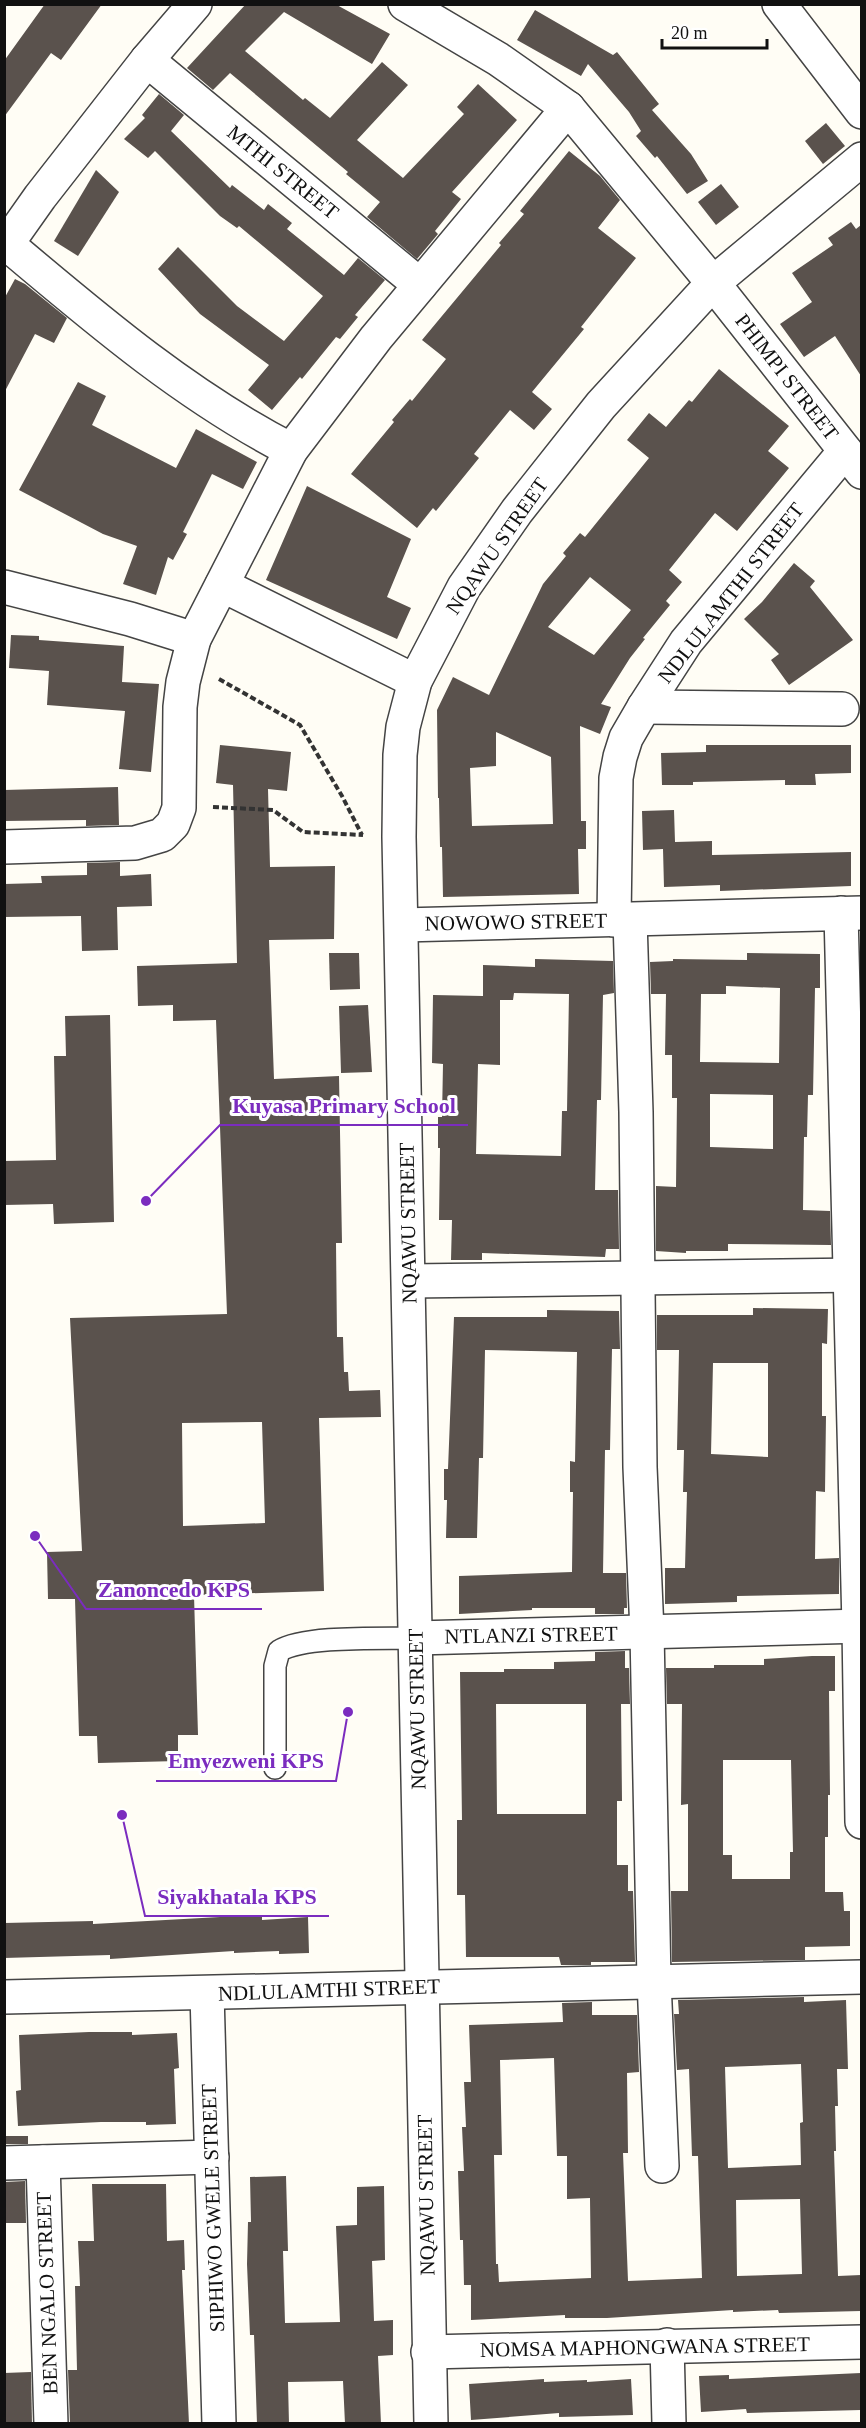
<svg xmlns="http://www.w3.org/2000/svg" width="866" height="2428" font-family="'Times New Roman',serif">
	<rect width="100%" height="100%" fill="#fffdf5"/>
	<!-- building -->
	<g fill="#5a524d" fill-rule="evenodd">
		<path d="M45,4H102L61,60L51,53L4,117V61Z"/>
		<path d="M246,4H335L390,34L372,64L284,12L245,51L303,100L305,98L330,118L382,62L408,85L357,140L403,178L464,114L457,107L478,84L517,120L452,192L461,199L435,231L438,234L417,259L367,217L380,202L346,174L348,172L230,73L213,90L187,68Z"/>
		<path d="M535,10L613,55L617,52L659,104L652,110L691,154L708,181L687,194L657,156L655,158L636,136L641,131L629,112L588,64L581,76L517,40Z"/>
		<path d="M159,94L184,115L171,131L230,188L232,185L264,210L268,204L292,223L287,229L344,275L358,258L385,280L355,315L358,317L340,339L336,337L302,379L300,377L272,410L248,390L269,365L200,314L158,269L178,247L237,306L284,341L323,296L239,226L237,228L220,216L155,151L148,158L124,139L145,118L142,115Z"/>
		<path d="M826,123L845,146L823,164L805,141Z"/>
		<path d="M569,151L600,176L620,200L598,228L636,258L581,327L584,329L532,392L552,409L534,430L510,410L474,454L479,458L436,511L433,508L417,528L351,474L394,422L392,420L410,399L412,401L446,359L422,340L501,245L499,243L524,214L520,211Z"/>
		<path d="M96,170L119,192L78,256L54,241Z"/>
		<path d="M721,184L739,207L716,225L698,202Z"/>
		<path d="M851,222L856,229L861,225V376L835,336L804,357L780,324L812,302L792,273L833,245L828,238Z"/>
		<path d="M15,279L25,284L67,318L54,343L35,334L4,393V299Z"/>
		<path d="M719,369L789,426L768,451L789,468L737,531L715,513L669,570L682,582L666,601L670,605L643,638L645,639L630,658L601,704L611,707L600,734L580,726L581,821H586V849H578L579,894L443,897L442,847H440L439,798H438L437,710L453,677L489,695L543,584L566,556L563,553L580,533L585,537L649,458L627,440L649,413L666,427L689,400L692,402ZM590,577L631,610L594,655L548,627ZM496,732L551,757L553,824L472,826L470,768L496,766Z"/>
		<path d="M78,382L106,396L92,425L176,468L196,429L257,462L243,489L212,474L183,532L187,534L173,560L168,557L156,595L123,584L137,546L103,534L19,490Z"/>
		<path d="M307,486L411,539L387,597L411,608L397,639L266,580Z"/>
		<path d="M794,563L815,581L810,587L853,640L789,685L771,660L779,654L744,619L762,602Z"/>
		<path d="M11,635L39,636V640L124,646L122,682L159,684L151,772L119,769L125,711L47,705L49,671L9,668Z"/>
		<path d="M220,745L291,752L287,791L268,789L270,867L335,866L334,939L269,940L274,1079L339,1076L342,1243H336L337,1337H343L344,1372H348L349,1391L380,1390L381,1417L319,1418L324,1591L194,1595L198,1735H178V1761L98,1763L97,1736H79L75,1599H48L47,1552L82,1551L70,1318L227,1314L216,1020L173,1021V1005L138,1006L137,966L237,963L233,785L216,783ZM262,1422L265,1523L183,1526L182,1423Z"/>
		<path d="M706,745H851V773L815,774L816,785H785V780L693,782V785H662L661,753L706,752Z"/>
		<path d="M118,787L119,825L86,826V820L4,821V790Z"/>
		<path d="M674,810L675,842L712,841V855L851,852V886L720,891V885L664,887L663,849L643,850L642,811Z"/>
		<path d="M120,862V876L151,874L152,906L117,907L118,950L82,951L81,916L4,917V884L42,883L41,876L87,875V863Z"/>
		<path d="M329,953H359L360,989L330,990Z"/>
		<path d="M747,953L820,954V988H815L813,1095H808L807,1137H804L803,1210L830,1211L831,1245L728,1244V1251H686V1253L656,1251V1186L676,1187L677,1098H672V1055H665L666,994H651L650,962L673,961V959L747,960ZM726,986L780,988L779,1063L700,1062L701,994H726ZM710,1094L773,1095V1149L710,1147Z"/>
		<path d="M535,959L613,961L614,993L603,995L601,1100H597L595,1190H618L619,1249H606L605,1257L482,1253V1260H451L452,1220H439L440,1148H438V1117H442L443,1064L432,1063L433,995L483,996V965L535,967ZM514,993L569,994L567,1111H562L561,1156L476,1154L478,1064L500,1065V1000H513Z"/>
		<path d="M368,1005L372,1072L341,1073L339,1006Z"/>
		<path d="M110,1015L114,1222L54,1224L53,1204L4,1205V1161L56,1160L54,1056H66L65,1016Z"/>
		<path d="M753,1308L828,1309L827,1344L822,1343V1416H826L825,1492L816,1491L815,1559L839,1558V1594L737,1596V1602L665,1604V1568H685L687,1492H683L684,1450H677L679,1350H657V1315H753ZM713,1363H768V1457L711,1454Z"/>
		<path d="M547,1310L619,1311L620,1349H612L610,1450H605L603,1573H626L627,1608H624V1614H595V1608H532V1610L459,1614V1576L572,1572L573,1492H570V1461L575,1462L577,1352L485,1350L483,1458H479L477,1538H446L447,1500H444V1469H448L454,1317H547Z"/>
		<path d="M625,1651V1668H629L630,1704H621L622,1801H617V1865H628V1891H633L635,1962H591V1965H561L559,1957H466L465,1895H457V1820H462L460,1672H504V1669H554V1662L595,1661V1652ZM496,1704H586V1814H497Z"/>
		<path d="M812,1656H835V1691H829L830,1795H828V1837H825V1892H843L844,1911H850V1946L805,1947V1960L672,1962L671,1891H688V1804L681,1805L682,1704H667L666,1668H714V1665H764V1659ZM723,1760H791L793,1852H790V1879H732V1855H723Z"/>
		<path d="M220,1917H262V1920L308,1917L309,1953L279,1954V1951L234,1953V1951L110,1959V1955L4,1958V1923L93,1921V1924Z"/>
		<path d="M804,1997V2002L846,2000L848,2069H837L838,2106H835L836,2151H834L838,2276L861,2275V2311L779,2313L778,2310L733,2312V2310L607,2318H565V2315L471,2320V2285H464L463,2240H460L458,2171H464L462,2127H466L464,2082H471L469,2025L563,2022L562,2003L592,2002V2015H637L639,2072L627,2073L628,2153H623L628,2281L702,2278L698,2156H692L689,2069L677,2070L674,2014H679L678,2000ZM554,2058L557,2156H567V2199L590,2198L591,2278L499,2282L498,2264H496L494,2155H502L500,2060ZM801,2064L803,2122L800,2123L801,2165L728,2168L725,2067ZM800,2199L802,2274L737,2276L736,2200Z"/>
		<path d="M89,2032H132V2035L177,2033L179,2068L174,2069L176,2124L146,2125V2122H101L18,2126L16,2091L21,2090L19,2035Z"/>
		<rect x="4" y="2136" width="24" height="8"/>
		<path d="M286,2176L288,2251H283L285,2323L340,2322L336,2226L357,2225V2187L384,2186L385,2260L372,2261L374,2321L393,2320V2355L378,2356L381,2424H345L343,2381L288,2382L289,2424H257L254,2335H250L247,2264L248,2222H251L250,2177Z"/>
		<path d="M25,2181L26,2223H4V2182Z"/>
		<path d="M92,2184H166L167,2241L184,2240L185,2270H182L189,2424H70L68,2370H77L75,2286H80L78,2241H94Z"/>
		<path d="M31,2372L32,2424H4V2373Z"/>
		<path d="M861,2373V2410L747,2413L746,2409L701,2412L699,2376L729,2375V2379Z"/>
		<path d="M544,2379V2382L587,2380V2382L631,2379L633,2415L559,2417V2413L471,2420L469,2384Z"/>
	</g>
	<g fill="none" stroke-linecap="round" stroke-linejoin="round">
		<defs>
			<path id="service" d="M275,1768V1666L279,1651C305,1635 384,1639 416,1638"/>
			<g id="minor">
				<path d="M405,4L498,59L568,108L713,283L862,472"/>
				<path d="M779,4L862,112"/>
				<path d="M147,60L420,285"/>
				<path d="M7,244C96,319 186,396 291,450"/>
				<path d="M4,248L40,197L147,60L195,4"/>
				<path d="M222,585L415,681"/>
				<path d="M4,587L130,619L194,639"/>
				<path d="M644,707L842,709"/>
				<path d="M4,847L135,843L162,835L173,824L179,808L180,707L183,682L194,639L291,450L376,338L568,108"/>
				<path d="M841,913L859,1626L862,1822"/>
				<path d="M614,920L616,778L620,757L626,738L644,707L686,642L845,451"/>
				<path d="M630,920L636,1112L640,1467L647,1632L654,1981L662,2166"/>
				<path d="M402,925L862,913"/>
				<path d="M410,1281L862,1275"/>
				<path d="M416,1638L862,1626"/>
				<path d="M207,1993L219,2424"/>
				<path d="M4,1997L862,1977"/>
				<path d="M43,2162L51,2424"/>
				<path d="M4,2163L212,2157"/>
				<path d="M667,2345L669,2424"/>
				<path d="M428,2352L862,2342"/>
				<path d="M431,2424L399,837L400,755L403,727L415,681L464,587L517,511L601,405L713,283L862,159"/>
			</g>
		</defs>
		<!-- service casing -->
		<use href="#service" stroke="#444" stroke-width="24"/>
		<!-- minor casing -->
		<use href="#minor" stroke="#444" stroke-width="36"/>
		<!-- path -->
		<g stroke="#333" stroke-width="4" stroke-dasharray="6 3" stroke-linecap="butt">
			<path d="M219,679L300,725L342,796L362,835"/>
			<path d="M213,807L273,810L303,832L363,835"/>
		</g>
		<!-- service -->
		<use href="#service" stroke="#fff" stroke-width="21"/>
		<!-- minor -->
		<use href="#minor" stroke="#fff" stroke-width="33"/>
	</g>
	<g text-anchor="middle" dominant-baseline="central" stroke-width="6" stroke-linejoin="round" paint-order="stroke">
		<!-- street labels -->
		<g font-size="21" fill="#111" stroke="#fff">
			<text transform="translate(283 172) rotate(39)">MTHI STREET</text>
			<text transform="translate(787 377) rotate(52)">PHIMPI STREET</text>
			<text transform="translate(497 546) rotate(-55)">NQAWU STREET</text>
			<text transform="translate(731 593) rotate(-52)">NDLULAMTHI STREET</text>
			<text transform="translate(516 922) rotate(-1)">NOWOWO STREET</text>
			<text transform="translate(408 1223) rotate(-91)">NQAWU STREET</text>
			<text transform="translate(531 1635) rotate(-1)">NTLANZI STREET</text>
			<text transform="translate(417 1709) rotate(-91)">NQAWU STREET</text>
			<text transform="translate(329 1990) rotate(-2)">NDLULAMTHI STREET</text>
			<text transform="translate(426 2195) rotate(-91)">NQAWU STREET</text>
			<text transform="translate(213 2208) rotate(-92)">SIPHIWO GWELE STREET</text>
			<text transform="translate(47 2293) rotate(-92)">BEN NGALO STREET</text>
			<text transform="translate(645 2347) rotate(-1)">NOMSA MAPHONGWANA STREET</text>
		</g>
	</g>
	<!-- callouts -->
	<path fill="none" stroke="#7b2cbf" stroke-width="2" d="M146 1201L220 1125H468M35 1536L86 1609H262M348 1712L336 1781H156M122 1815L145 1916H329"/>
	<g fill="#7b2cbf" stroke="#fff" stroke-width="2">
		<circle cx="146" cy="1201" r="6"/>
		<circle cx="35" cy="1536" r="6"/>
		<circle cx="348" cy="1712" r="6"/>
		<circle cx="122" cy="1815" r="6"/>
	</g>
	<g font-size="22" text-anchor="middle" font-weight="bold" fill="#7b2cbf" stroke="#fff" stroke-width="6" stroke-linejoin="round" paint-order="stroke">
		<text x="344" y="1113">Kuyasa Primary School</text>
		<text x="174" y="1597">Zanoncedo KPS</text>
		<text x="246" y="1768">Emyezweni KPS</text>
		<text x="237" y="1904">Siyakhatala KPS</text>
	</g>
	<!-- border -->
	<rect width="866" height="2428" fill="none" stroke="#111111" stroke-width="12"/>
	<!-- scale -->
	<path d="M662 39v9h105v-9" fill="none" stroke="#111111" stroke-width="3"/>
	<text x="671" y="39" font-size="18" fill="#111111" stroke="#ffffff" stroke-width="4.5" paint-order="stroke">20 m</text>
</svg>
